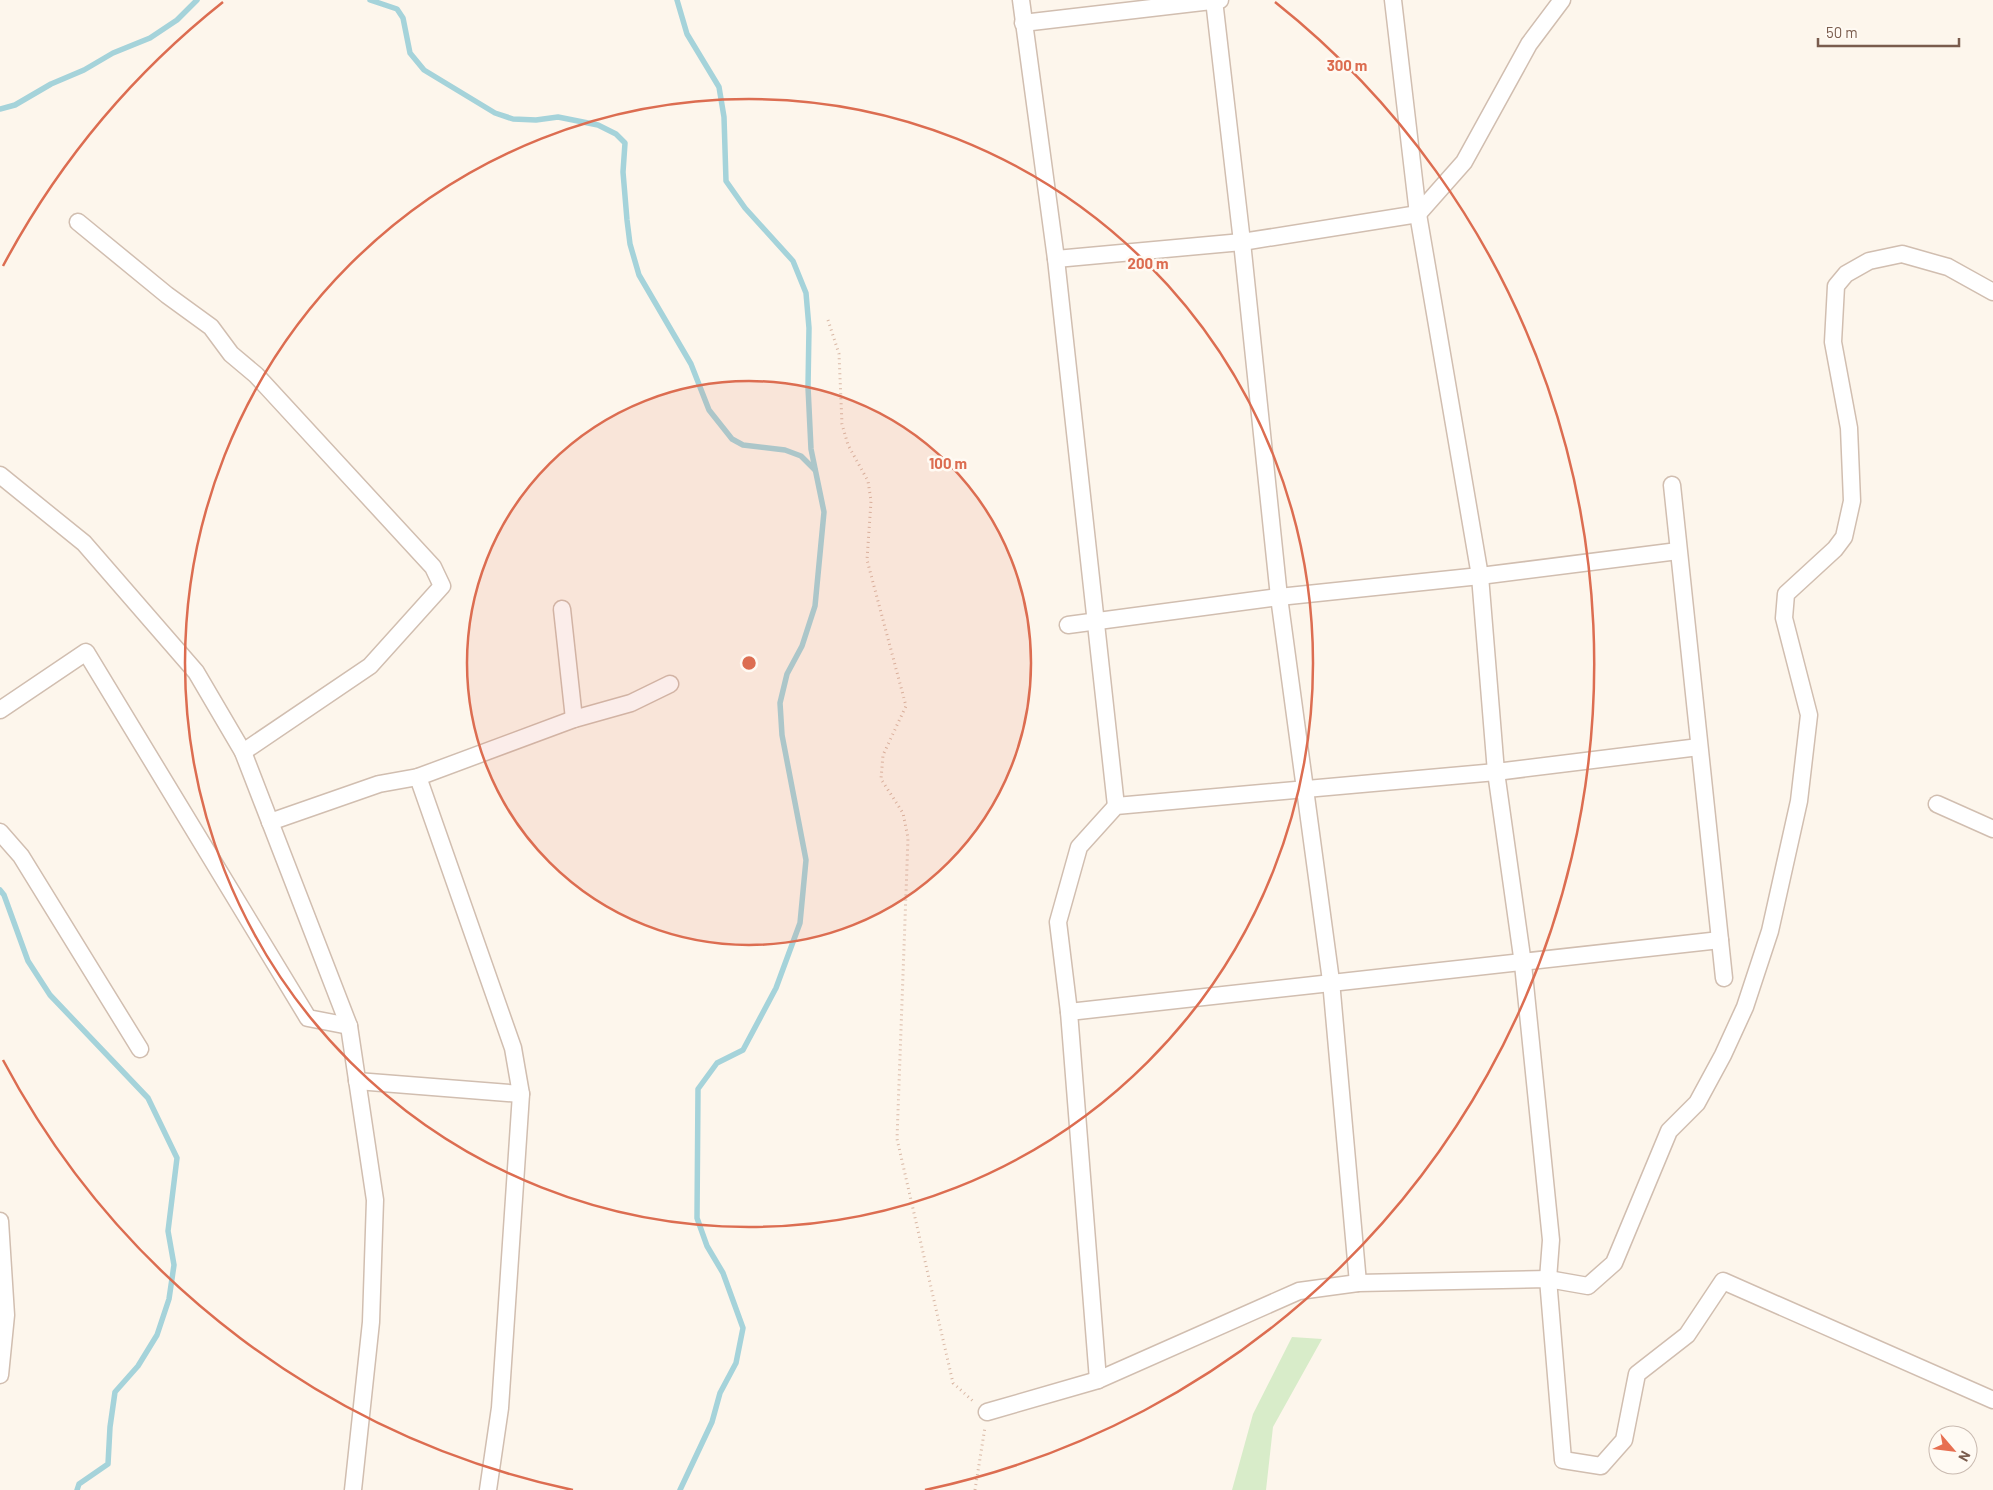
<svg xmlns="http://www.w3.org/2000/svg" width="1993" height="1490" font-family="Barlow,sans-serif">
	<rect width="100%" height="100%" fill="#fdf6ec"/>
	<!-- green -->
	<path fill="#d8ecc9" d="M1292,1337L1322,1339L1273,1427L1266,1490H1232L1253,1414Z"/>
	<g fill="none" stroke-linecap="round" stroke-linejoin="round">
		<!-- stream -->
		<g stroke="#a5d3da" stroke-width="5.5">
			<path d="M370,0L397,9L403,18L410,53L424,70L495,113L513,119L536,120L558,117L598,125L616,134L625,143L623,172L627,220L630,244L639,275L691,364L709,410L732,439L743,445L785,450L801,456L815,470"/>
			<path d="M677,0L687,34L719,87L724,117L726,181L745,208L793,261L806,293L809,328L808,387L811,449L824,512L815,606L802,646L787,674L780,703L782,735L806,860L800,923L776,988L743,1050L717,1063L698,1089L697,1218L707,1246L723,1273L743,1328L736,1363L720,1393L712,1422L680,1490"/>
			<path d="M0,109L15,105L51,84L84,70L113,53L150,38L177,20L197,0"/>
			<path d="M0,890L4,895L28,961L50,995L148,1098L177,1158L168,1231L174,1265L169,1299L157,1335L138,1366L115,1392L110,1427L108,1464L79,1484L77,1490"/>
		</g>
		<defs>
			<g id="minor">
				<path d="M1021,0L1056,259L1116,806"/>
				<path d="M1214,0L1242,242L1279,597L1331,981L1358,1283"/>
				<path d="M1393,0L1418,214L1480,576L1496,772L1523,964L1551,1240L1548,1279L1563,1460L1601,1466L1624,1440L1637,1374L1687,1335L1723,1281L1993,1400"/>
				<path d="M1023,23L1220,0"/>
				<path d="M78,222L167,295L211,327L231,354L256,375L433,567L442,586L370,666L243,752"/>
				<path d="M1056,259L1242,242L1418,214L1464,162L1529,44L1562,0"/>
				<path d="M0,475L84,543L196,672L243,752L349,1026L375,1200L371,1322L353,1490"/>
				<path d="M1672,485L1724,978"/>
				<path d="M562,609L574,719"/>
				<path d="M1068,625L1279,597L1480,576L1678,551"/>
				<path d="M0,710L86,652L308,1018L349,1026"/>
				<path d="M418,777L513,1048L521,1094L500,1408L488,1490"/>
				<path d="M1937,804L1993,829"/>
				<path d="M270,822L379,784L418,777L574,719L631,703L670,684"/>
				<path d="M0,832L21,856L140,1049"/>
				<path d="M1069,1012L1058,922L1079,847L1116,806L1496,772L1699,747"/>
				<path d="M357,1081L521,1094"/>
				<path d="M0,1221L6,1315L0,1375"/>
				<path d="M1098,1380L1069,1012C1286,986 1503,966 1720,940"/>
				<path d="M987,1412L1098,1380L1299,1291L1358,1283L1548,1279L1588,1286L1614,1263L1669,1131L1697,1103L1723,1055L1745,1007L1770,931L1799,801L1809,715L1784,618L1786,594L1835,549L1844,537L1852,501L1849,428L1833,342L1836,286L1846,274L1869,261L1902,254L1948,267L1993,292"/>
			</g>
		</defs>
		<!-- minor casing -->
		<use href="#minor" stroke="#d1beb0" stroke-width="19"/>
		<!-- path -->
		<g stroke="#d9b8a5" stroke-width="3" stroke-dasharray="1 4" stroke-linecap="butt">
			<path d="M828,320L839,354L842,424L848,445L868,481L871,501L867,560L906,706L883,755L881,779L903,813L908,838L897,1139L953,1383L974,1402"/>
			<path d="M975,1490L985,1427"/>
		</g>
		<!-- minor -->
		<use href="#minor" stroke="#fff" stroke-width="16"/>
	</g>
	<!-- distance rings -->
	<circle cx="749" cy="663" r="282" fill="#dc6d51" fill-opacity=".12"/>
	<g fill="none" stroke="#dc6d51" stroke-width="2.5">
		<circle cx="749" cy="663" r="282"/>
		<circle cx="749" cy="663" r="564"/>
		<path d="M573 1490A845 845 0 0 1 3 1060M3 266A845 845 0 0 1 223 2M1275 2A845 845 0 0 1 925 1490"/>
	</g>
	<circle cx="749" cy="663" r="8" fill="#dc6d51" stroke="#fffaf3" stroke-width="2.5"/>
	<g font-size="15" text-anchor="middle" font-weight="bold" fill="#dc6d51" stroke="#fffaf3" stroke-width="5" stroke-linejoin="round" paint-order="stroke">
		<text x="1347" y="71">300 m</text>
		<text x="1148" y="269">200 m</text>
		<text x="948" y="469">100 m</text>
	</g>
	<!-- north arrow -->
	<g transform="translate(1953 1450) rotate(118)"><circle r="24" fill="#fffaf3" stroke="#cabbb1"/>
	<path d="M0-4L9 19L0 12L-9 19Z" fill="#e76f51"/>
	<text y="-8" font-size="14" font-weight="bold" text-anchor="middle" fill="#7a5c4d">N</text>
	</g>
	<!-- scale -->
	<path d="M1818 38v8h141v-8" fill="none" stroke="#7a5c4d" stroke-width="2.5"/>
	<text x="1826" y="38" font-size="15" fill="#7a5c4d" stroke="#fffaf3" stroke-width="4" paint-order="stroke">50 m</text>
</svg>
